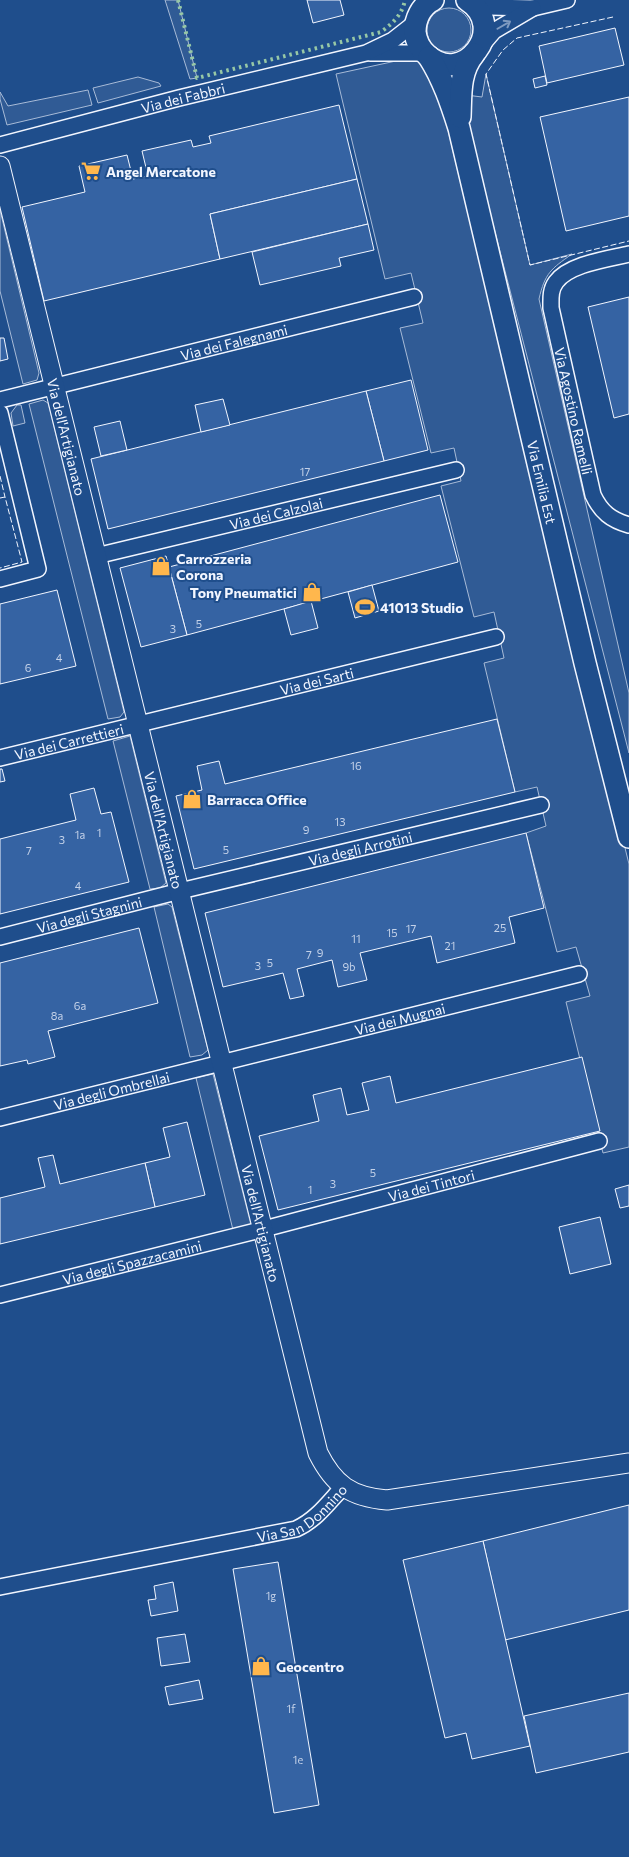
<svg xmlns="http://www.w3.org/2000/svg" width="629" height="1857" font-family="Commissioner,sans-serif">
	<rect width="100%" height="100%" fill="#1f4e8c"/>
	<!-- green -->
	<g fill="#305b95" stroke="#a8bbd7">
		<path d="M165,0H178L197,78L190,79Z"/>
		<circle cx="449" cy="30" r="22"/>
		<path d="M405,59L417,61L428,69L444,113L489,302L629,864V1147L603,1153L566,1002L590,996L576,947L557,952L526,833L546,826L537,787L515,792L484,663L504,658L494,612L474,617L441,486L461,481L454,448L431,453L400,328L423,323L411,273L385,279L336,74Z"/>
		<path d="M486,74L530,265L572,254C551,269 545,273 539,299L629,693V753L469,131L466,95L482,97Z"/>
		<path d="M138,77L159,83L161,86L98,103L93,88Z"/>
		<path d="M88,90L92,105L7,125L0,99V92L8,106Z"/>
		<path d="M0,210L39,373L37,380L23,384L0,291Z"/>
		<path d="M43,400L48,403L124,712L120,717L108,719L29,404Z"/>
		<path d="M17,405H21L25,423L13,426L11,413Z"/>
		<path d="M130,736L166,883L160,888L150,889L113,741Z"/>
		<path d="M168,904L172,907L208,1050L202,1055L190,1057L154,907Z"/>
		<path d="M213,1074L251,1225L233,1230L196,1078Z"/>
	</g>
	<!-- building -->
	<g fill="#3563a3" stroke="#f2f6ff">
		<path d="M307,0H340L344,15L313,23Z"/>
		<path d="M615,28L624,65L547,83L539,46Z"/>
		<path d="M545,76L547,85L535,88L533,79Z"/>
		<path d="M629,97V216L566,231L540,117Z"/>
		<path d="M339,105L357,179L210,214L220,259L44,301L22,207L85,192L79,166L127,155L133,179L148,176L142,151L191,140L193,147L211,143L209,136Z"/>
		<path d="M357,179L368,224L220,259L210,214Z"/>
		<path d="M368,224L374,250L339,258L341,266L260,285L252,252Z"/>
		<path d="M629,297V414L614,418L588,307Z"/>
		<path d="M0,338H4L8,359L0,361Z"/>
		<path d="M411,380L428,450L384,461L366,391Z"/>
		<path d="M366,391L384,461L108,529L91,459Z"/>
		<path d="M223,399L230,425L201,432L195,405Z"/>
		<path d="M120,421L127,450L101,456L94,427Z"/>
		<path d="M440,495L458,562L187,635L169,567Z"/>
		<path d="M166,556L187,635L141,647L120,568Z"/>
		<path d="M372,585L379,611L355,618L348,592Z"/>
		<path d="M57,590L76,666L0,684V604Z"/>
		<path d="M311,601L318,628L291,635L284,609Z"/>
		<path d="M497,719L515,792L194,869L176,796L202,790L197,766L219,761L225,784Z"/>
		<path d="M0,769H2L5,781L0,782Z"/>
		<path d="M94,788L101,814L111,812L129,882L0,914V839L76,820L70,794Z"/>
		<path d="M526,833L544,908L509,917L515,943L437,963L431,936L360,953L367,980L338,987L332,960L297,969L304,996L290,999L283,973L223,987L205,913Z"/>
		<path d="M139,928L158,1003L48,1031L55,1057L28,1064L27,1060L0,1066V963Z"/>
		<path d="M582,1057L600,1131L278,1210L259,1136L319,1121L313,1095L341,1088L347,1115L369,1110L362,1083L390,1076L396,1103Z"/>
		<path d="M187,1122L205,1195L155,1207L145,1163L170,1157L163,1128Z"/>
		<path d="M53,1155L60,1184L145,1163L155,1207L0,1244V1198L45,1187L38,1158Z"/>
		<path d="M629,1185V1206L620,1208L615,1189Z"/>
		<path d="M600,1217L611,1264L570,1274L559,1227Z"/>
		<path d="M629,1505V1610L505,1640L483,1541Z"/>
		<path d="M483,1541L530,1746L472,1759L466,1733L445,1738L403,1560Z"/>
		<path d="M278,1562L319,1805L274,1813L233,1569Z"/>
		<path d="M173,1582L178,1611L151,1616L148,1600L156,1599L154,1586Z"/>
		<path d="M185,1634L190,1662L161,1666L157,1638Z"/>
		<path d="M199,1680L203,1699L169,1705L165,1687Z"/>
		<path d="M629,1693V1752L536,1773L524,1716Z"/>
	</g>
	<g fill="none" stroke-linecap="round" stroke-linejoin="round">
		<defs>
			<g id="minor">
				<path d="M472,3L490,7L533,8L567,0"/>
				<path d="M482,45L494,31L533,8"/>
				<path d="M370,53H425"/>
				<path id="s1" d="M0,145L179,98L366,53L393,40L416,22"/>
				<path id="s2" d="M629,254C608,259 569,264 556,282C550,290 551,299 551,308L593,495C601,512 611,520 629,525"/>
				<path id="s3" d="M0,400L414,297"/>
				<path d="M0,413L38,569L0,579"/>
				<path id="s4" d="M96,556L456,470"/>
				<path id="s5" d="M0,758L496,637"/>
				<path id="s6" d="M0,937L180,891L541,805"/>
				<path id="s7" d="M0,1118L579,974"/>
				<path id="s8" d="M0,1295L264,1229L599,1141"/>
				<path id="s9" d="M0,1587L296,1529C316,1520 328,1503 343,1487"/>
			</g>
			<g id="tertiary">
				<path id="s10" d="M0,166L318,1453C334,1485 351,1497 387,1500L629,1463"/>
			</g>
			<g id="secondary">
				<path d="M433,0C421,6 415,19 415,32C416,41 420,49 427,55C463,88 510,28 467,0"/>
				<path id="s11" d="M429,57C443,79 451,103 459,128L585,663L629,837"/>
				<path d="M460,117C461,95 459,72 474,54"/>
			</g>
		</defs>
		<!-- minor casing -->
		<use href="#minor" stroke="#f2f6ff" stroke-width="18"/>
		<!-- tertiary casing -->
		<use href="#tertiary" stroke="#f2f6ff" stroke-width="21"/>
		<!-- secondary casing -->
		<use href="#secondary" stroke="#f2f6ff" stroke-width="24"/>
		<!-- minor -->
		<use href="#minor" stroke="#1f4e8c" stroke-width="15"/>
		<!-- tertiary -->
		<use href="#tertiary" stroke="#1f4e8c" stroke-width="19"/>
		<!-- secondary -->
		<use href="#secondary" stroke="#1f4e8c" stroke-width="21"/>
		<!-- hedge -->
		<path stroke="#97c8a6" stroke-width="4" stroke-dasharray="2.5 4" stroke-linecap="butt" d="M178,0L197,78L381,32C393,23 402,15 405,0"/>
		<!-- fence -->
		<g stroke="#f2f6ff" stroke-width="1" stroke-dasharray="6 2.5" stroke-linecap="butt">
			<path d="M613,17L517,38L503,50L486,74L530,265L629,241"/>
			<path d="M0,476L5,497"/>
			<path d="M0,498L5,497L22,562L0,568"/>
		</g>
	</g>
	<!-- one-way arrows -->
	<defs><path id="oneway-shaft" d="M-6 0H5M1.5-3L5.5 0L1.5 3" fill="none" stroke-width="1.6" stroke-linecap="round" stroke-linejoin="round" transform="scale(1.25)"/></defs>
	<use stroke="#7e9ac0" href="#oneway-shaft" transform="translate(504 25) rotate(-30)"/>
	<!-- icons -->
	<defs>
		<symbol id="supermarket-bare" viewBox="-9 -9 18 18"><path d="M-6-5.5h2.5l.6 2H6L4.5 2H-2.5L-4.4-4H-6ZM-1.5 3.2a1.3 1.3 0 1 0 .1 0ZM3 3.2a1.3 1.3 0 1 0 .1 0Z" fill="#ffb74d" stroke="#1f4e8c" stroke-width="2.5" paint-order="stroke"/></symbol>
		<symbol id="shop-bare" viewBox="-9 -9 18 18"><path d="M-5-2.5h2.3a2.7 3.5 0 0 1 5.4 0H5L5.5 6h-11ZM-1.5-2.5h3a1.5 2.3 0 0 0-3 0Z" fill="#ffb74d" stroke="#1f4e8c" stroke-width="2.5" paint-order="stroke"/></symbol>
		<symbol id="stadium-bare" viewBox="-9 -9 18 18"><path d="M0-5a6.5 5 0 1 0 0 10a6.5 5 0 1 0 0-10ZM-3.5-1.8h7v3.6h-7Z" fill="#ffb74d" stroke="#1f4e8c" stroke-width="2.5" paint-order="stroke"/></symbol>
	</defs>
	<g fill-rule="evenodd">
		<use href="#supermarket-bare" x="77" y="157" width="28" height="28"/>
		<use href="#shop-bare" x="147" y="552" width="28" height="28"/>
		<use href="#shop-bare" x="298" y="578" width="28" height="28"/>
		<use href="#stadium-bare" x="351" y="593" width="28" height="28"/>
		<use href="#shop-bare" x="178" y="785" width="28" height="28"/>
		<use href="#shop-bare" x="247" y="1652" width="28" height="28"/>
	</g>
	<g text-anchor="middle" dominant-baseline="central" stroke-width="4" stroke-linejoin="round" paint-order="stroke">
		<!-- number labels -->
		<g font-size="11" fill="#c3d1e8">
			<text x="305" y="471">17</text>
			<text x="199" y="623">5</text>
			<text x="173" y="628">3</text>
			<text x="59" y="657">4</text>
			<text x="28" y="667">6</text>
			<text x="356" y="765">16</text>
			<text x="340" y="821">13</text>
			<text x="306" y="829">9</text>
			<text x="99" y="832">1</text>
			<text x="80" y="834">1a</text>
			<text x="62" y="839">3</text>
			<text x="226" y="849">5</text>
			<text x="29" y="850">7</text>
			<text x="78" y="885">4</text>
			<text x="500" y="927">25</text>
			<text x="411" y="928">17</text>
			<text x="392" y="932">15</text>
			<text x="356" y="938">11</text>
			<text x="450" y="945">21</text>
			<text x="320" y="952">9</text>
			<text x="309" y="954">7</text>
			<text x="270" y="962">5</text>
			<text x="258" y="965">3</text>
			<text x="349" y="966">9b</text>
			<text x="80" y="1005">6a</text>
			<text x="57" y="1015">8a</text>
			<text x="373" y="1172">5</text>
			<text x="333" y="1183">3</text>
			<text x="310" y="1189">1</text>
			<text x="271" y="1595">1g</text>
			<text x="291" y="1708">1f</text>
			<text x="298" y="1759">1e</text>
		</g>
		<!-- street labels -->
		<g font-size="14" fill="#f2f6ff" stroke="#1f4e8c">
			<text stroke="none"><textPath href="#s1" startOffset="189">Via dei Fabbri</textPath></text>
			<text stroke="none"><textPath href="#s3" startOffset="241">Via dei Falegnami</textPath></text>
			<text stroke="none"><textPath href="#s2" startOffset="212">Via Agostino Ramelli</textPath></text>
			<text stroke="none"><textPath href="#s10" startOffset="279">Via dell'Artigianato</textPath></text>
			<text stroke="none"><textPath href="#s11" startOffset="441">Via Emilia Est</textPath></text>
			<text stroke="none"><textPath href="#s4" startOffset="185">Via dei Calzolai</textPath></text>
			<text stroke="none"><textPath href="#s5" startOffset="326">Via dei Sarti</textPath></text>
			<text stroke="none"><textPath href="#s5" startOffset="71">Via dei Carrettieri</textPath></text>
			<text stroke="none"><textPath href="#s10" startOffset="684">Via dell'Artigianato</textPath></text>
			<text stroke="none"><textPath href="#s6" startOffset="371">Via degli Arrotini</textPath></text>
			<text stroke="none"><textPath href="#s6" startOffset="92">Via degli Stagnini</textPath></text>
			<text stroke="none"><textPath href="#s7" startOffset="412">Via dei Mugnai</textPath></text>
			<text stroke="none"><textPath href="#s7" startOffset="115">Via degli Ombrellai</textPath></text>
			<text stroke="none"><textPath href="#s8" startOffset="445">Via dei Tintori</textPath></text>
			<text stroke="none"><textPath href="#s10" startOffset="1089">Via dell'Artigianato</textPath></text>
			<text stroke="none"><textPath href="#s8" startOffset="136">Via degli Spazzacamini</textPath></text>
			<text stroke="none"><textPath href="#s9" startOffset="314">Via San Donnino</textPath></text>
		</g>
		<!-- poi labels -->
		<g font-size="14" font-weight="bold" fill="#f2f6ff" stroke="#1f4e8c" text-anchor="start">
			<text x="106" y="171">Angel Mercatone</text>
			<text x="176" y="558">Carrozzeria<tspan x="176" dy="16">Corona</tspan></text>
			<text x="297" y="592" text-anchor="end">Tony Pneumatici</text>
			<text x="380" y="607">41013 Studio</text>
			<text x="207" y="799">Barracca Office</text>
			<text x="276" y="1666">Geocentro</text>
		</g>
	</g>
</svg>
